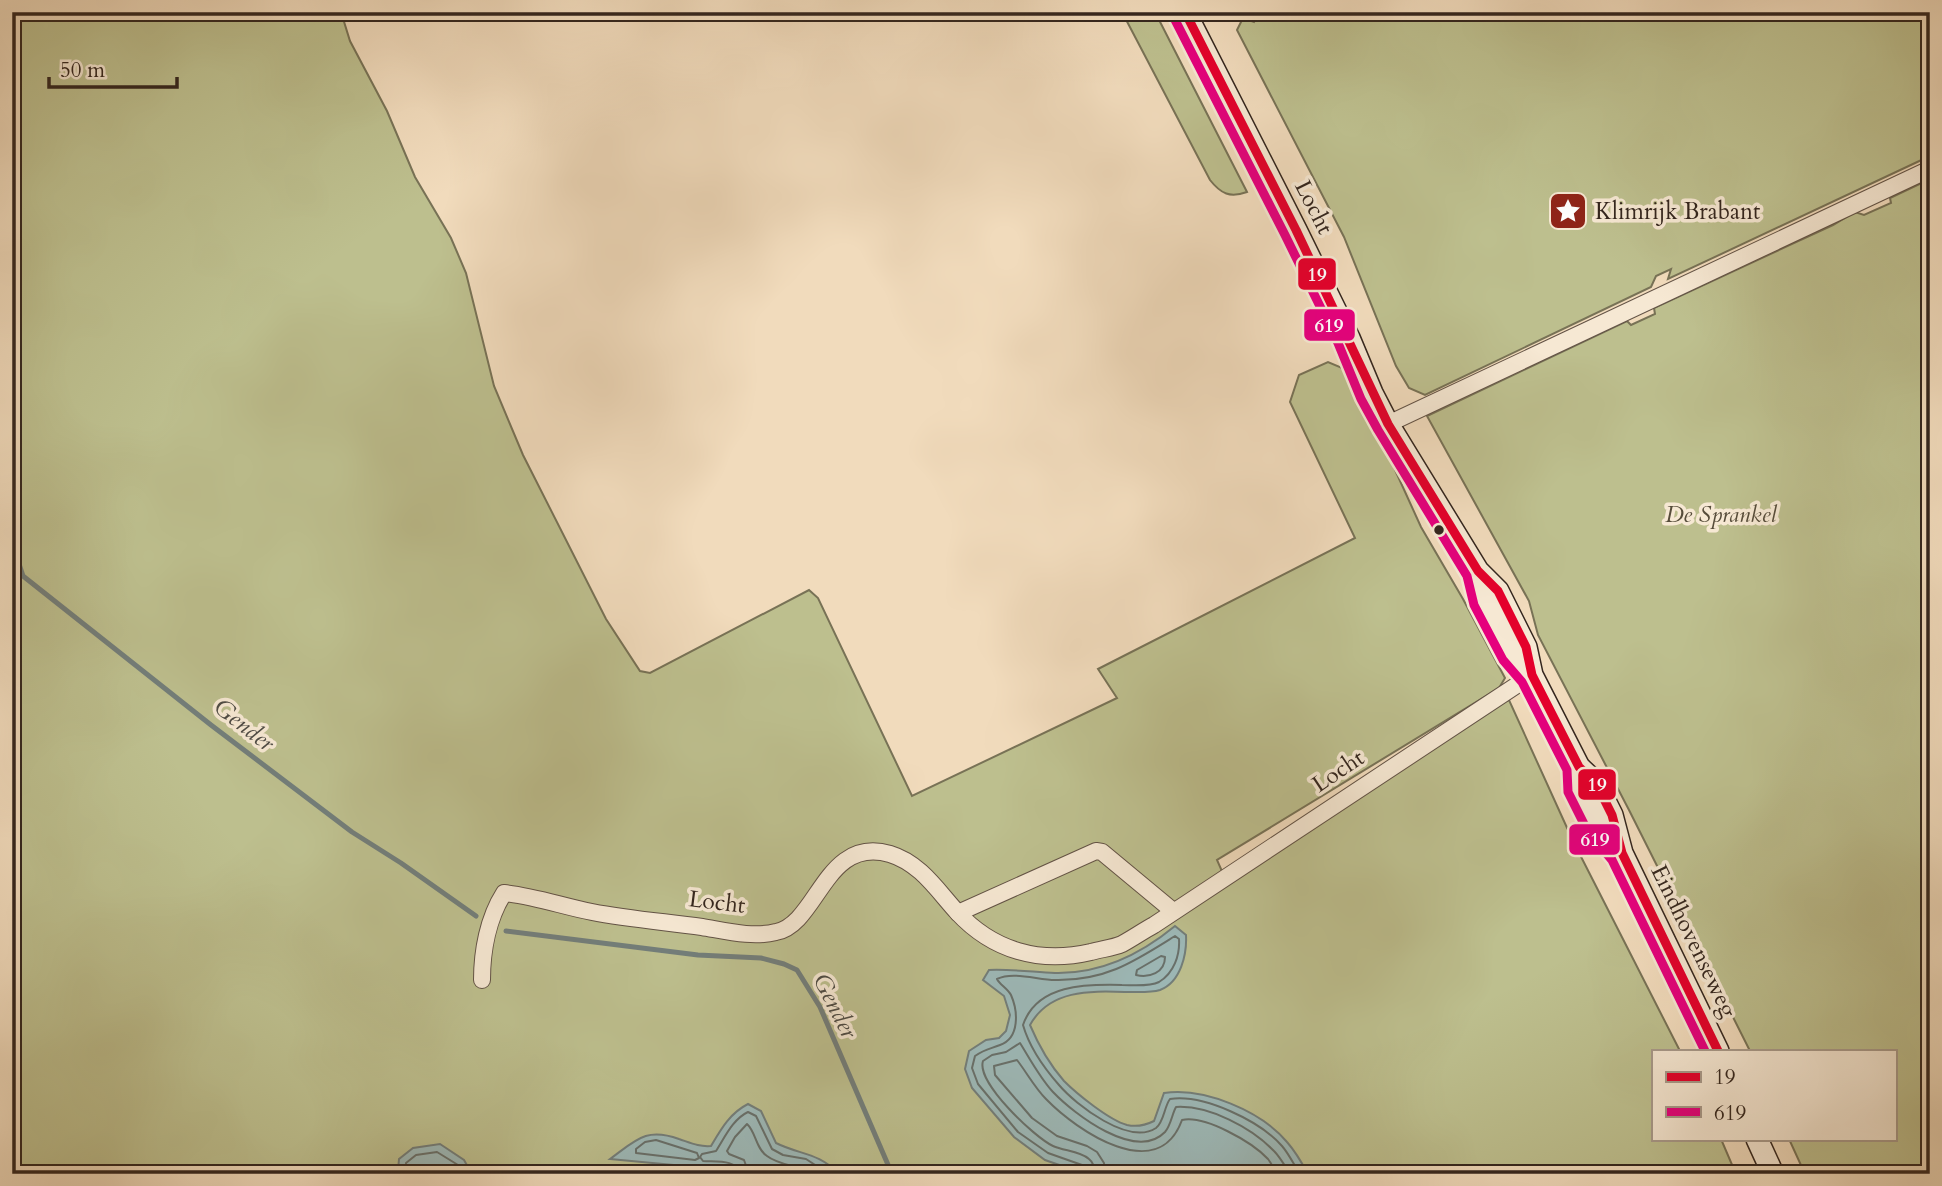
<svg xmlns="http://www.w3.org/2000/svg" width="1942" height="1186" font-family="Cardo,serif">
	<rect width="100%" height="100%" fill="#f1dbbc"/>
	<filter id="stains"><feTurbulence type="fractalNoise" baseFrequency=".00286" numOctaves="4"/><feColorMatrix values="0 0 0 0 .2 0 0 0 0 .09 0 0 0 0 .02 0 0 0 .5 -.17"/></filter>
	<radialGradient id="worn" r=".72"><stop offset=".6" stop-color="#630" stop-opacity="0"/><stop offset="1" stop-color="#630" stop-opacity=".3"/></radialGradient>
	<!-- green -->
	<g fill="#bdbf8e" stroke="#787256" stroke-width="2">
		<path d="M12,12H341L350,41L387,111L415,177L451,238L466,273L494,386L523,455L606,619L640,671L650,673L809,590L818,598L912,796L1117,698L1098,669L1355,538L1290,402L1299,375L1328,362L1347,370L1381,433L1396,472L1421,527L1463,599L1505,678L1499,688L1217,860L1228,885L1500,701L1509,700L1573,841L1680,1051H1653V1139H1721L1736,1174H12Z"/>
		<path d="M1122,12H1155L1247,192C1230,198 1221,194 1210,180Z"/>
		<path d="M1258,12H1930V156L1668,279L1671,269L1656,276L1651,287L1425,395L1409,388L1396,366L1344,237L1237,30L1243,18L1254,22Z"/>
		<path d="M1930,179V1174H1805L1789,1139H1895V1051H1750L1629,810L1538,635L1529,601L1427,416L1627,321L1631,325L1655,314L1654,308L1833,225L1855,212L1864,215L1891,203L1890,198Z"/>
	</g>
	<!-- water -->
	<g fill="#9db9b8" stroke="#737e7a" stroke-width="2">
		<path d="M1175,926L1186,935C1187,954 1181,982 1160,990C1150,993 1137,992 1127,992C1091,991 1050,989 1030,1025C1038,1044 1050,1065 1064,1081C1077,1094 1109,1120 1127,1125C1136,1127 1146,1125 1154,1121L1164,1093C1204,1087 1261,1111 1287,1142C1295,1151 1302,1163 1308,1174H1085L1045,1160L1014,1137L972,1088L965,1069L969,1051L986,1040L999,1038L1006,1031L1010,1015L1004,996L983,980L989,970C1011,969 1033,972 1055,973C1100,974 1141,954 1175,926Z"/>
		<path d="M748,1104L761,1111L776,1143C800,1155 818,1152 839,1174H769L610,1159C636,1140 646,1127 679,1139C691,1143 699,1147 711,1146C721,1129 730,1113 748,1104Z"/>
		<path d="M440,1144L464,1160L472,1174H400L398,1171L399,1159L413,1148Z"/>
	</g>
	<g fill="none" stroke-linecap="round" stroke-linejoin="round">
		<!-- shore -->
		<g stroke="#68706b" stroke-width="2">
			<path d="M1161,956L1165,957C1165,973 1149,978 1136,975L1137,970Z"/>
			<path d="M656,1140L697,1153L699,1158L695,1160L636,1153V1149L645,1142Z"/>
			<path d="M405,1174L406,1163L416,1155L437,1152L458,1165L464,1174"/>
			<path d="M740,1174C737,1159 716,1162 703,1161L700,1157L702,1154L716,1151C725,1137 733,1119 748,1112L756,1116L772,1149L783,1155L806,1159L829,1174"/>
			<path d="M749,1174L744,1160L729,1154L727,1151L735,1137L747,1124C756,1132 756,1149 767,1156C780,1166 799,1165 813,1174"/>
			<path d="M1086,1174L1082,1165L1048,1153L1018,1132L978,1084L972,1068L975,1056C985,1049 990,1049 1000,1045C1020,1038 1018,1011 1011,995C1007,988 1000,985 997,979C1013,971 1038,980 1055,980C1106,981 1135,961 1175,936L1179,939C1180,955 1174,973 1159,982C1149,987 1133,985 1122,985C1086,984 1037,984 1023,1025C1029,1046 1044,1068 1059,1085C1076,1105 1129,1146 1156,1128C1164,1122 1164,1107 1170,1099C1204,1094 1260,1121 1282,1146C1289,1154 1294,1165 1300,1174"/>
			<path d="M1095,1174C1094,1168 1094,1163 1089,1159C1080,1151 1064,1151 1053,1146C1034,1137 976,1082 983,1061L992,1055L1006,1052L1020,1043C1030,1059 1040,1078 1053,1092C1074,1114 1136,1162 1165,1132C1171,1125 1172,1114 1176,1107C1209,1105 1252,1128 1274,1151C1280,1157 1285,1166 1290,1174"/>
			<path d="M1105,1174L1104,1163L1097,1152L1087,1146L1057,1136L1032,1118L995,1075L994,1066L1017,1060C1027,1073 1035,1088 1046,1099C1077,1131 1158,1186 1182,1120C1205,1115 1252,1142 1268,1159C1271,1163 1274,1169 1277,1174"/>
		</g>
		<!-- stream -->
		<g stroke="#737e7a" stroke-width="5">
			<path d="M12,543L23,576L211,725L352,832L401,863L476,916"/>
			<path d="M506,931L698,955L761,958L784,964L797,970L820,1007L892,1174"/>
		</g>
		<defs>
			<g id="street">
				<path d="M1388,424L1930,169"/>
				<path d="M958,913L1096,851L1102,852L1173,911"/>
				<path d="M482,980C482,951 488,918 504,893C534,896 562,906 592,912C628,919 666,922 702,927C726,931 753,938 776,932C818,924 825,835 890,854C920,863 937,890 957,912C993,951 1040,964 1091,952C1101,949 1113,948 1122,944C1133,938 1143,931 1154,925L1532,675"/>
			</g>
			<g id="secondary">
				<path d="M1185,12L1296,230L1349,338L1372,393L1388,424L1478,571L1498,591L1526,647L1532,675L1579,767L1596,783L1612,815L1622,853L1718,1051"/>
				<path d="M1479,573C1488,611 1505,645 1531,674"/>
				<path d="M1579,767C1581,801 1596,823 1618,848"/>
				<path d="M1757,1139L1773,1174"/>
			</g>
		</defs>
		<!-- street casing -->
		<use href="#street" stroke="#635346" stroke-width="18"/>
		<!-- secondary casing -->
		<use href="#secondary" stroke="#34261e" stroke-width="24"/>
		<!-- street -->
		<use href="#street" stroke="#f6e8d3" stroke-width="16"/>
		<!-- secondary -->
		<use href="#secondary" stroke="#f6e8d3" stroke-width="21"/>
		<defs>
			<path id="bus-1" d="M1185,12L1296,230L1388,424L1478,571L1498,591L1526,647L1532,675L1579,767L1596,783L1612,815L1622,853L1718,1051"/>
			<path id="bus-2" d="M1174,18L1285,235L1338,343L1361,399L1378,430L1467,576L1474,605L1503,660L1522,682L1567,770L1568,792L1587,830L1612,860L1705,1051"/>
		</defs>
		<!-- bus-1 casing -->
		<use href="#bus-1" stroke="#f6e8d3" stroke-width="14"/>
		<!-- bus-2 casing -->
		<use href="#bus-2" stroke="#f6e8d3" stroke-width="14"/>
		<!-- bus-1 -->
		<use href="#bus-1" stroke="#e4002b" stroke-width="9"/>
		<!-- bus-2 -->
		<use href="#bus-2" stroke="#e5007d" stroke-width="9"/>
	</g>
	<!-- icons -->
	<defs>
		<symbol id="sight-square" viewBox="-11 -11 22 22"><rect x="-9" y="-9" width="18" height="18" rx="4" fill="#8f2418" stroke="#f6e8d3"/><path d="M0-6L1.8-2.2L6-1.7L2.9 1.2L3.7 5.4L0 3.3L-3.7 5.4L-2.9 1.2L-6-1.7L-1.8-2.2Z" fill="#fff"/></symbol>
	</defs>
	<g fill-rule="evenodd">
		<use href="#sight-square" x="1546" y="189" width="44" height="44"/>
	</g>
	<!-- markers -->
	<circle fill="#34261e" stroke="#f6e8d3" stroke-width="2.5" cx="1439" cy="530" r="6"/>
	<g text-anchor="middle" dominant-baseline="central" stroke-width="7" stroke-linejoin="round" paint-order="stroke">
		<!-- street labels -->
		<g font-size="23" fill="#34261e" stroke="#f6e8d3">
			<text transform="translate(1314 207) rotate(63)">Locht</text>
			<text transform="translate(1338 771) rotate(-34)">Locht</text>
			<text transform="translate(717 902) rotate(7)">Locht</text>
			<text transform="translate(1694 941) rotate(64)">Eindhovenseweg</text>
		</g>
		<!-- poi labels -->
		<g font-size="23" fill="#34261e" stroke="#f6e8d3" text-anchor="start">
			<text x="1595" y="211">Klimrijk Brabant</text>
		</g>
		<!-- park labels -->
		<g font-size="23" font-style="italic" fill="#564c3a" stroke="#f6e8d3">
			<text x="1721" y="514">De Sprankel</text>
		</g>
		<!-- water labels -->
		<g font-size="24" font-style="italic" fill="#4e4b44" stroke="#f6e8d3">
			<text transform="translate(244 725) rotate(38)">Gender</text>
			<text transform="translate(835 1006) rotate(63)">Gender</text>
		</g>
	</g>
	<g stroke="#f6e8d3" stroke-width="2.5">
		<rect x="1297" y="257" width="40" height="34" rx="7" fill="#e4002b"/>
		<rect x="1303" y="308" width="53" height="34" rx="7" fill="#e5007d"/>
		<rect x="1577" y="768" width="40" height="33" rx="7" fill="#e4002b"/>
		<rect x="1568" y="823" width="53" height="33" rx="7" fill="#e5007d"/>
	</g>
	<g font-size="19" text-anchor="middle" font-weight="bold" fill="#fff">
		<text x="1317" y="281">19</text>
		<text x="1329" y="332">619</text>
		<text x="1597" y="791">19</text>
		<text x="1595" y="846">619</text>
	</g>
	<!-- margin -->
	<rect width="1942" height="1186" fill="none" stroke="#f1dbbc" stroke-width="42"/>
	<rect x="14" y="14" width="1914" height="1158" fill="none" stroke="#34261e" stroke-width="3.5"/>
	<rect x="21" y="21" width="1900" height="1144" fill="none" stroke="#34261e" stroke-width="2"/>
	<!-- legend -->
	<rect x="1652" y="1050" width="245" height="91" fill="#f6e8d3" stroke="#a89a8b" stroke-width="2"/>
	<rect x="1666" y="1072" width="35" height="10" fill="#e4002b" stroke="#a89a8b" stroke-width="2"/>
	<text x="1714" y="1084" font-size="21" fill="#34261e">19</text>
	<rect x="1666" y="1107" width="35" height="10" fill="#e5007d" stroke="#a89a8b" stroke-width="2"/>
	<text x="1714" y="1120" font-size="21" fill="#34261e">619</text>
	<!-- scale -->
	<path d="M49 77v10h128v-10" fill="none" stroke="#34261e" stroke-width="3.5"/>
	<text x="60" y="77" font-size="21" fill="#34261e" stroke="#f6e8d3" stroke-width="5" paint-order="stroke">50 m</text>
	<rect width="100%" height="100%" filter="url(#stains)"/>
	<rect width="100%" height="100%" fill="url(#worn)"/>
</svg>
